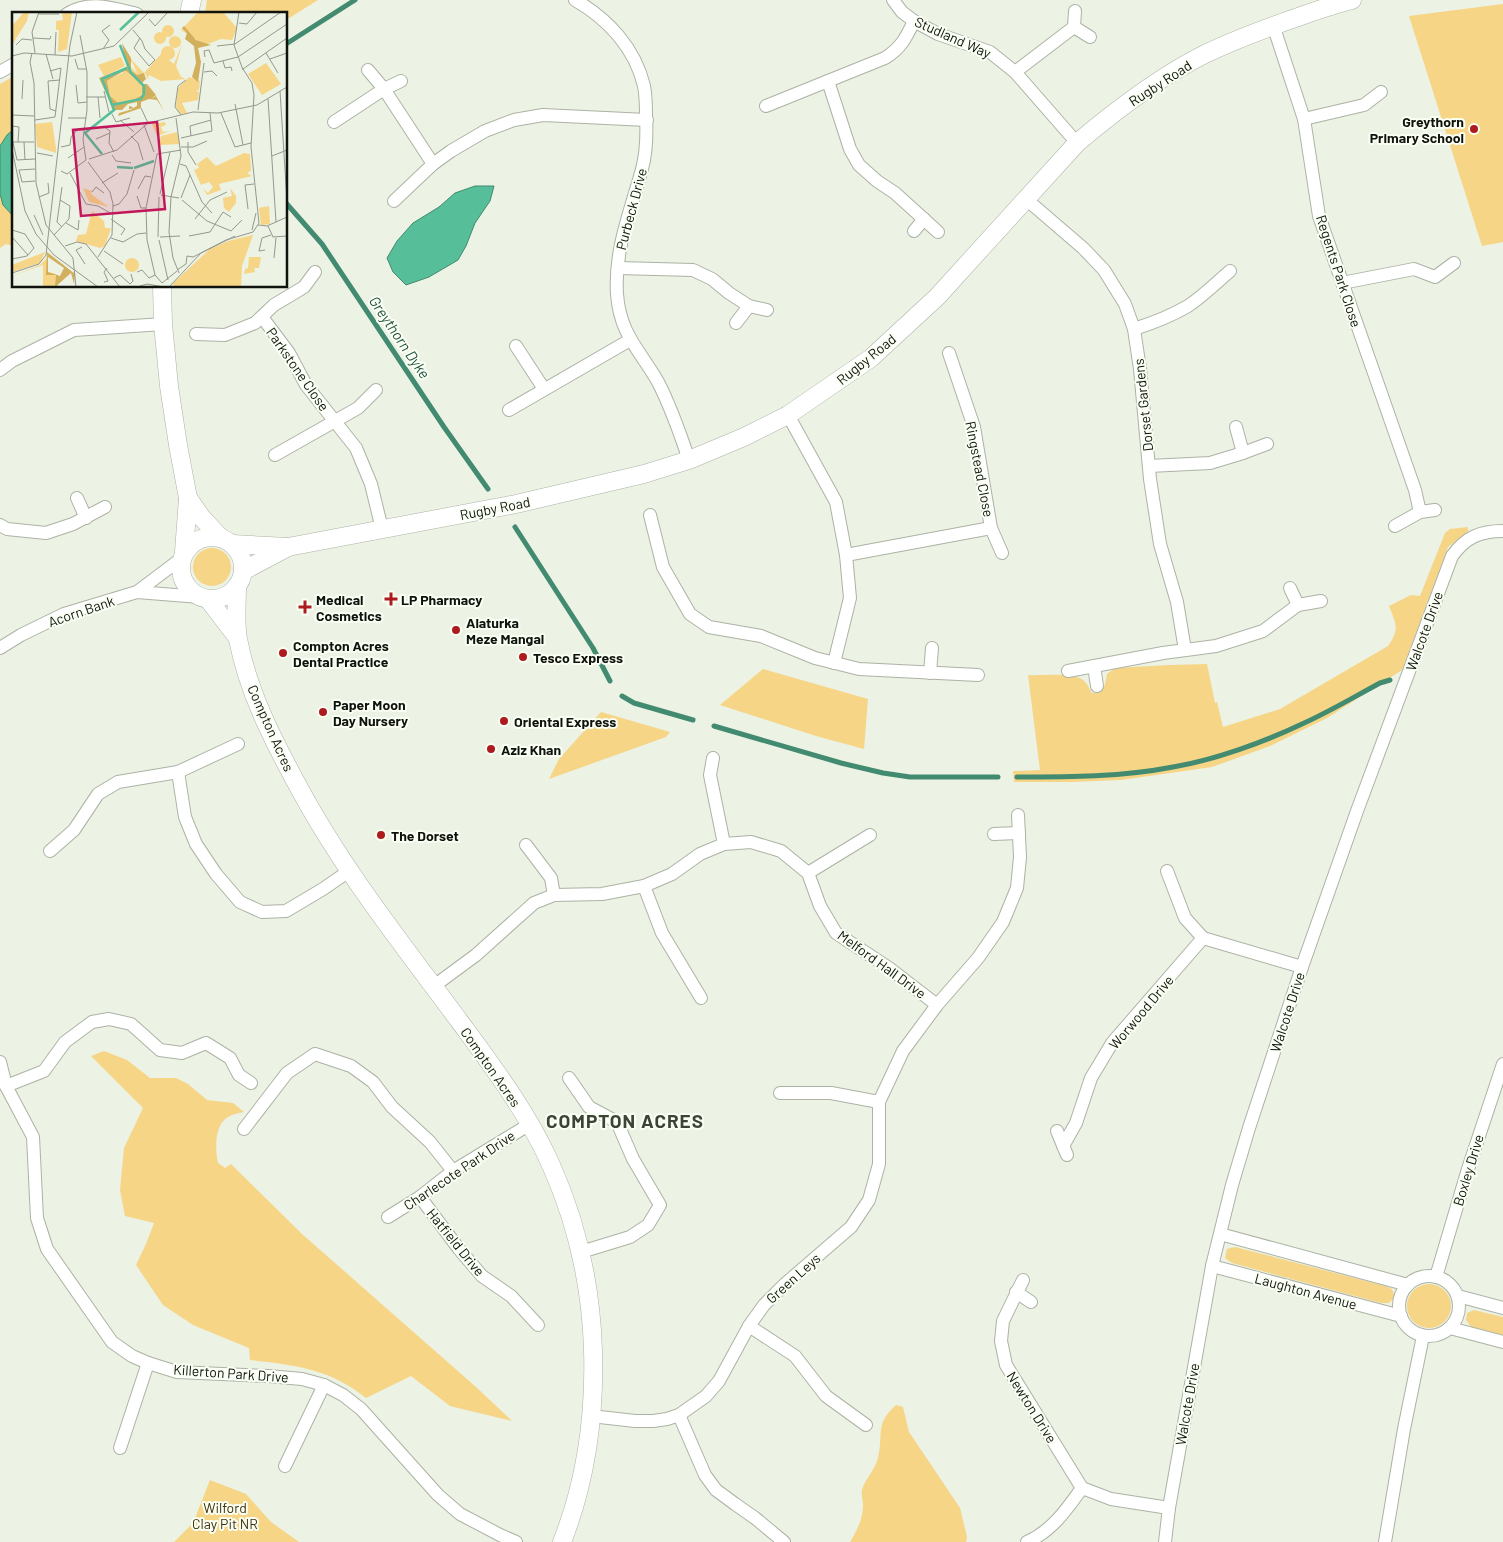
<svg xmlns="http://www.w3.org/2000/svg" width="1503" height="1542" font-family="Barlow,sans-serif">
	<rect width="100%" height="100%" fill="#ecf2e4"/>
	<!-- green -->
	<g fill="#f6d586">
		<path d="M207,0H318L286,20V14H205Z"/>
		<path d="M1503,4V242L1482,246L1409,16Z"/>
		<path d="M14,76V129L7,135L0,146V84Z"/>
		<path d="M0,194L3,205L14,217V246L6,244L0,248Z"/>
		<path d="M1468,527V532L1448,547L1402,670L1327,718L1270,746L1212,767L1121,780L1070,782H1014L1013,771L1040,770L1028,675C1041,676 1072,672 1083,680C1087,683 1089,688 1092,693C1105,694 1105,684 1107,674L1115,668L1170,665L1207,664L1215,703L1217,702L1223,727L1280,709L1388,646C1400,629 1396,624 1389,606L1411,595L1420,596L1445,533L1450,529Z"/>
		<circle cx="212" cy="567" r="19"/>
		<path d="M763,669L868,699L864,749L816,736L720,705Z"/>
		<path d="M601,712L670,732L666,737L549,779L559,759Z"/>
		<path d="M104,1051L127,1060L150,1078H176L188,1084L207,1100L233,1103L244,1112C239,1113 233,1114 228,1117C214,1125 215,1150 218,1163L225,1168L231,1164L302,1234L476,1387L512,1421L450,1406L411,1376L366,1398C330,1369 296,1365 250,1360L249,1348L193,1325L163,1305L136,1265L146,1244L154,1223L125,1216L120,1190L124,1148L143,1108L91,1056Z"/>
		<path d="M1235,1247L1385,1286L1392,1289L1395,1297L1389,1303H1381L1232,1263L1225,1258L1227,1249Z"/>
		<circle cx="1429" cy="1306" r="22"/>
		<path d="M1474,1310L1503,1317V1335L1471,1327L1466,1320L1467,1313Z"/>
		<path d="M896,1405L903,1407L909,1432L960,1508L967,1537L966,1542H850C857,1530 863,1520 863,1505C863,1501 861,1495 862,1490C865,1479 875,1470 878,1458C884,1433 874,1425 896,1405Z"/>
		<path d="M210,1480L246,1494L271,1522L299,1542H174L193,1523Z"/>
	</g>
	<!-- water -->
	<g fill="#57be9a" stroke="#428a70">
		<path d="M14,129V217L3,205L0,194V146L7,135Z"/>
		<path d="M475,186H494L490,201L475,223L466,246L458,260L429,277L406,285L393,272L387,258L397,241L413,223L439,207L455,193Z"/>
	</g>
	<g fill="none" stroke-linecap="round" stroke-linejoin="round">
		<!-- stream -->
		<g stroke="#428a70" stroke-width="5">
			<path d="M286,44L355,0"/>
			<path d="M286,203L322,244L444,427L488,489"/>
			<path d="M515,527L593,648L610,681"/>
			<path d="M622,696L634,703L693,720"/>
			<path d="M714,726L841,763L883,773L910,777H998"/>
			<path d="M1017,777C1069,777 1122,777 1173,767C1215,760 1264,742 1302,724C1329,712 1354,697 1380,683L1390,680"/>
		</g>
		<defs>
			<g id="street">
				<path d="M575,0C608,19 635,48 644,86C646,96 646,107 646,116C647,135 647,151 642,169C631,210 614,250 617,294C620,335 640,350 658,382C671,407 680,433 689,460"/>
				<path d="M893,0L902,12L914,21L938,34L990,52L1015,72L1077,143"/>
				<path d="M1075,11L1074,27L1090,37"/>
				<path d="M67,14C89,0 112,8 137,14"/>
				<path d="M1273,25L1304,119L1319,216L1415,490L1420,512L1395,526"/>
				<path d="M368,70L384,89L401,81"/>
				<path d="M0,72L14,64"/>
				<path d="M1015,72L1074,27"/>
				<path d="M828,81L850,149L859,165L877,181L895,193L938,232"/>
				<path d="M766,106L885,58C901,48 906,38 914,21"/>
				<path d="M1304,119L1364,105L1381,92"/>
				<path d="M334,122L384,89L433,164"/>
				<path d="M1026,199L1083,248L1104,270L1125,304L1134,329L1140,369L1150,479L1160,544L1177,602L1185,650"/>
				<path d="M394,201L433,164L451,151L485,131L514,120L543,115L647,120"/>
				<path d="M914,231L924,219"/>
				<path d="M618,268L693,270L712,279L729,293L749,306L736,323"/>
				<path d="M1342,283L1414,269L1435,277L1454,263"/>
				<path d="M749,306L767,310"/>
				<path d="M262,317L289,353L306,385L356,448L371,484L382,529"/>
				<path d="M1134,329C1153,323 1171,316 1188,306C1203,296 1216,283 1230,271"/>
				<path d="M196,334L225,335L255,323L274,305L304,287L315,272"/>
				<path d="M516,346L544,389"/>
				<path d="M949,353L974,427L991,528L1002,553"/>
				<path d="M0,370L12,361L74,330L163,324"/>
				<path d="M509,410L630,340"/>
				<path d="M788,415L836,502L846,555L850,598L834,663"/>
				<path d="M1236,427L1243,453"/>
				<path d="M275,455L358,408L376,390"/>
				<path d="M1149,466L1210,463L1243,453L1267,444"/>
				<path d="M77,498L86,518"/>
				<path d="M1420,512L1435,510"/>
				<path d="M650,515L663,567L690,614L709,627L761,636L815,658L859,669L978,675"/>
				<path d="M0,525L7,529L46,533L73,524L105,507"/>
				<path d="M846,555L991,528"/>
				<path d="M1290,588L1298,605"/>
				<path d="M137,592L182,558"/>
				<path d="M0,648L21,635L64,614L137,592L200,597"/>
				<path d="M1094,666L1097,686"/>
				<path d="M1068,671L1163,653L1216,646L1263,631L1298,605L1321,601"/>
				<path d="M930,673L932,648"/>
				<path d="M713,758L710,775L724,844"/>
				<path d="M178,772L185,817L196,844L216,874L240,902L262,912L286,911L323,889L349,871"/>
				<path d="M994,834L1019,833"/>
				<path d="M526,845L551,878L554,895"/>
				<path d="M50,851L74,830L98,794L118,782L178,772L238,744"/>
				<path d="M1167,871L1185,918L1203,938"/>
				<path d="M808,873L870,835"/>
				<path d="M644,886L662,933L701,998"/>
				<path d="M434,986L476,955L534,903L554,895L602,894L644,886L672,874L700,854L724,844L751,842L781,851L808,873L820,906L836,933L889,968L937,1005"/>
				<path d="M0,1062L6,1086L33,1137L37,1218L47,1249L112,1342L132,1356L148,1363L177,1372L268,1376L302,1379L324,1385L343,1395L361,1409L438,1495L460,1514L500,1535L516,1542"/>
				<path d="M569,1078L589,1107L617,1122L633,1159L660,1205L648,1225L630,1237L581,1252"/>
				<path d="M6,1086L44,1071L65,1042L92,1022L109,1019L131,1024L160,1050L182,1053L206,1043L230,1058L239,1075L251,1083"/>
				<path d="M780,1093H831L879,1102"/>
				<path d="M244,1129L287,1073L315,1054L351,1066L373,1082L392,1107L430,1142L453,1171"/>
				<path d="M1057,1131L1067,1155"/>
				<path d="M1063,1146L1076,1123L1091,1078L1112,1043L1203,938L1302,967"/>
				<path d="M420,1197L459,1249L482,1276L511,1296L538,1325"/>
				<path d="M388,1217L420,1197L453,1171L530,1124"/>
				<path d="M1220,1234L1408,1285"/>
				<path d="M1212,1266L1401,1316"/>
				<circle cx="1429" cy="1306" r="30"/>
				<path d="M1436,1277L1468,1169L1503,1064"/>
				<path d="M1023,1280L1003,1321L1001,1341L1006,1365L1082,1488L1111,1499L1169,1508"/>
				<path d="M1016,1292L1031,1302"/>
				<path d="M1458,1296L1503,1308"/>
				<path d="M749,1326L795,1356L826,1396L866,1425"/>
				<path d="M1450,1328L1503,1342"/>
				<path d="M679,1415L705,1475L716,1490L735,1504L755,1518L784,1542"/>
				<path d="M591,1416L635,1421H653L667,1419L679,1415L706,1396L719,1381L749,1326L764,1305L785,1284L851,1227L869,1200L879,1164V1102L903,1051L937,1005L978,958L1003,922L1017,888L1020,857L1018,815"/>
				<path d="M120,1448L148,1363"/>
				<path d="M285,1466L324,1385"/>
				<path d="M1027,1542C1052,1531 1067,1509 1082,1488"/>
				<path d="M1165,1542L1169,1508L1212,1266L1232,1185L1249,1128L1302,967L1357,811L1452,556C1466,537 1480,531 1503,531"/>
				<path d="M1385,1542L1404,1429L1423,1336"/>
			</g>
			<g id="secondary">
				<path d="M189,14L192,0"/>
				<path d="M162,286L163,324L169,386L178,445L188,498L184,552"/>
				<path d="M188,498L202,518L220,537"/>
				<circle cx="212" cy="568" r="31"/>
				<path d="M232,544L288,547L516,504L644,474L689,460L744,437L788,415L871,358L937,297L1077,143C1116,110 1159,77 1205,54C1236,39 1269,27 1301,16C1318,10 1335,4 1352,0"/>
				<path d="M243,571L288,547"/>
				<path d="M237,586C237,604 235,623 238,639C248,692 273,740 298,786C343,870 403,945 460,1022C493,1067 528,1113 551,1165C577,1223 591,1286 593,1350C595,1415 586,1481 562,1542"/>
				<path d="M208,599L237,637"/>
			</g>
		</defs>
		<!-- street casing -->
		<use href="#street" stroke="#acb3a5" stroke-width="14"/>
		<!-- secondary casing -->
		<use href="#secondary" stroke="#acb3a5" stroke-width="19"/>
		<!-- street -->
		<use href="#street" stroke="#fff" stroke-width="12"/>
		<!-- secondary -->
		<use href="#secondary" stroke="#fff" stroke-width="18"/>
	</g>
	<!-- markers -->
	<g fill="#ad1b1f" stroke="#fafff4" stroke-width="2">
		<circle cx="1474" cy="129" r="5"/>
		<path d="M388.5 591.5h5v5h5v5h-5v5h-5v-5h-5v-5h5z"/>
		<path d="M302.5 599.5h5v5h5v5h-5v5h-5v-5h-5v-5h5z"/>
		<circle cx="456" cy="630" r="5"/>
		<circle cx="283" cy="653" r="5"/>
		<circle cx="523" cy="657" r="5"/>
		<circle cx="323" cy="712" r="5"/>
		<circle cx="504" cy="721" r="5"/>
		<circle cx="491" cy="749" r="5"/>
		<circle cx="381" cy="835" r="5"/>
	</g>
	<g text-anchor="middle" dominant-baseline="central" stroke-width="4" stroke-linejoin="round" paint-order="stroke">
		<!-- street labels -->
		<g font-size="14" fill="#10120d" stroke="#fafff4">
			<text transform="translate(953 37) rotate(24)">Studland Way</text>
			<text transform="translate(1160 83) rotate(-33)">Rugby Road</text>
			<text transform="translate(631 209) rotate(-75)">Purbeck Drive</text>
			<text transform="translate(1339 271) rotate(72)">Regents Park Close</text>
			<text transform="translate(866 359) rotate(-39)">Rugby Road</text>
			<text transform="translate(298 369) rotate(55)">Parkstone Close</text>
			<text transform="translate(1143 405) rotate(-96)">Dorset Gardens</text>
			<text transform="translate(980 469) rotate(79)">Ringstead Close</text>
			<text transform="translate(495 508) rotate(-11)">Rugby Road</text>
			<text transform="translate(81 611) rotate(-19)">Acorn Bank</text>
			<text transform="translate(1424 631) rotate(-70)">Walcote Drive</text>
			<text transform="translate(271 728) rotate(66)">Compton Acres</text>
			<text transform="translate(882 964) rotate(36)">Melford Hall Drive</text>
			<text transform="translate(1141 1012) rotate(-50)">Worwood Drive</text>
			<text transform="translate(1287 1012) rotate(-72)">Walcote Drive</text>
			<text transform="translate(491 1067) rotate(55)">Compton Acres</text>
			<text transform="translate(459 1170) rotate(-34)">Charlecote Park Drive</text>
			<text transform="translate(1468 1170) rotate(-73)">Boxley Drive</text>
			<text transform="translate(456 1242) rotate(51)">Hatfield Drive</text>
			<text transform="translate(793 1278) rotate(-42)">Green Leys</text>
			<text transform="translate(1306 1291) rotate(15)">Laughton Avenue</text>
			<text transform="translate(231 1373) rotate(4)">Killerton Park Drive</text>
			<text transform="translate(1187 1404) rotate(-80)">Walcote Drive</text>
			<text transform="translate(1032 1407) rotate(58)">Newton Drive</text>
		</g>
		<!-- poi labels -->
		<g font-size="14" font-weight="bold" fill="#10120d" stroke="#fafff4" text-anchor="start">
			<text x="1464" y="121" text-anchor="end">Greythorn<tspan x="1464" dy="16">Primary School</tspan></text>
			<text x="316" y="599">Medical<tspan x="316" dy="16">Cosmetics</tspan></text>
			<text x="401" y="599">LP Pharmacy</text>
			<text x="466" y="622">Alaturka<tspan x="466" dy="16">Meze Mangal</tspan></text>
			<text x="293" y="645">Compton Acres<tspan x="293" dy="16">Dental Practice</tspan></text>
			<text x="533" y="657">Tesco Express</text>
			<text x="333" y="704">Paper Moon<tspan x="333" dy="16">Day Nursery</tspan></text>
			<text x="514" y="721">Oriental Express</text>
			<text x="501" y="749">Aziz Khan</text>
			<text x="391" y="835">The Dorset</text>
		</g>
		<!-- park labels -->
		<g font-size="14" fill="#3f310b" stroke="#fafff4">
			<text x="225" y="1507">Wilford<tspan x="225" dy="16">Clay Pit NR</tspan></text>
		</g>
		<!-- water labels -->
		<g font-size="15" font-style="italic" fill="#245041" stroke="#fafff4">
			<text transform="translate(400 337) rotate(56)">Greythorn Dyke</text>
		</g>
		<!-- district labels -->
		<g font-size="19" font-weight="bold" letter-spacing="1" fill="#3e4338" stroke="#fafff4">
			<text x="625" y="1120">COMPTON ACRES</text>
		</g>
	</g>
	<!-- overview -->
	<g transform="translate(12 12)">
		<rect width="275" height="275" fill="#ecf2e4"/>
		<path d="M12,0H17L15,9L0,33V14ZM50,0H60L55,37L46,40L47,18H44V9L51,8ZM186,0H211L225,16L220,28L209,27L193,33L169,18ZM150 19a6 6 0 1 1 12 0a6 6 0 1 1-12 0ZM142 26a6 6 0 1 1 12 0a6 6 0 1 1-12 0ZM157 30a6 6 0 1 1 12 0a6 6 0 1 1-12 0ZM170,32L164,54L169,65L174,67L149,69L137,63L136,67L133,61L125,63L119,57L118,54L125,61L120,49L118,53V46L132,61L149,42L162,52ZM149 41a7 7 0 1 1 14 0a7 7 0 1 1-14 0ZM109,45L113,54L101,60L100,57L101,60L92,64L86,53ZM254,51L269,72L250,83L236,62ZM114,59L129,70L131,81L126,86L106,92L98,84L95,69ZM177,65L188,69L187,78L184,79L187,80L186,88L170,91L175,101L169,102L164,95L166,76ZM40,110L44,136V141L25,135L23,112ZM153,110L154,113L149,115L151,120L158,119L145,124L140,112ZM165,120L168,132L147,133L149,124ZM232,141L238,142L239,159L235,161L240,164L207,172L209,178L195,183L191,176L196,181L201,175L197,170L189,173L182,158L187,156L185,152L195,145L204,154ZM71,176L80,179L79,182L97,195L77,190ZM218,176L224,184V191L217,200L212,196L211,186L220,184ZM257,194L258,212L249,213L247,196ZM80,199L92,209L93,216H99L93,234L88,236L64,229L66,223L74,222ZM241,223L230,254L229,275H165L160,272L198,237L216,229ZM33,240L28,251L0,260V253ZM36,245V260L44,262L51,269L46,271V275H31V253L0,264L28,253ZM237,245H249L247,256H242L243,260L232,262L233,257L236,256ZM113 253a7 7 0 1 1 14 0a7 7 0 1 1-14 0Z" fill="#f6d586"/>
		<path d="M172,14L184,28L199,33L186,36L189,50L186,70L180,65L184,51L182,34L173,27L175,21L170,16ZM110,31L119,46V58L125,63L132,61L134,67L130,71L114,59L110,60L95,69L98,84L107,92L123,87L130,83V72H135L144,83L139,87L144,84L152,99L145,88L137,87L129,90V96L106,104L107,101L121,97H117V94L121,95L119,97L125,94V90L116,92L110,98H102L87,66L115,55ZM35,240L63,262L62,272L59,261L43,275L44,263H34ZM36,245L52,256L48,264L36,260Z" fill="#d2af5c" fill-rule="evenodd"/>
		<path fill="none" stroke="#57be9a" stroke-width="2.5" d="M108,18L127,0M100,93L90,67L115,56M90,142L73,121L102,98L100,93L129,87L132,82V74L119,61L108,33M105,155L121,156M122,156L142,149"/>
		<path fill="none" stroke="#94988e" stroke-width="1" d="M227,0L222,33L231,58M27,2H47M137,7L143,14L156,0M227,11L235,12L245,0M121,18L126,24L130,29L133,37L143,48L137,54L122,36L128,26M21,26L38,27L39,24M4,33L10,27L20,28M205,34L223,32L269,0M91,37L97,28L90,19L98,13M20,41L18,50L22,71L24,171L34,213L61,246L64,275M23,41L20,20L27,0M254,41L266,61M34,42L41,67M43,43L44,20M0,44L12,41L60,44L102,34L137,0M193,45L192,39L197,38L202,51L226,45L275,12M63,47L66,57H74M258,47L275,41M211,49L213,56L219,55L220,59M231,57L275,26M192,60L200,59L205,64M64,73L66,91L75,90M92,79L97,100M268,79L275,189M74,85H93M86,85L88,106M10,87L11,68M256,87L264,210M223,92L231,133M129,96L136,111M186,98L192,51M44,99L38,97L36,69L48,68M209,101L223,135L239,131M100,102L104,110L118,106M0,103L22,104M169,103L163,95L166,74L174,68M56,106H74M164,106L169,144L159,185L157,220L161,246L167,261M23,108L43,105L49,56L38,59M108,108L122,120M132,113L142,140M0,114L7,115L6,130M91,114L98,119L97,131L102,140M119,124L126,131L131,148M179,124L178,114L199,108M0,126L5,148L23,147M169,126L200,119L198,101M84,127L98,121M1,130H22M12,130L13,148M176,130V140L184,153M49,135L58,133L59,125L65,118H72M169,135H181L195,129M0,137L13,199L24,222L42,243L86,275M25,141L41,144M100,143L104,149L119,151M260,144L275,138M56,146L72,135M77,147L105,138L136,111L181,100L206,101L245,93L275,75M76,150L98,180L101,192L100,223L86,245M168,152L174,154L190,190L200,201M23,157L7,158L10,170L23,169M49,159L55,162L74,148L71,127L75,98V60L68,23M58,161L74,192L86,194L100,202M90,171L106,161M126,177L133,164L139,165M80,180L84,175L92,181M148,182L158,140M149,183L167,186M125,184L129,196H134M27,185L37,181L36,171M169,186L178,163M170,188L195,209L219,219M101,194L107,192L115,182L122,158M236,197L233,173L242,172M22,203L31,223M99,207L113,217L109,223M183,207L198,188L215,180M54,211L66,218L67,208M246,213L255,214L275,205M256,214L261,225L275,224M50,215L45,210L50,175M0,218L13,222L22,236L15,244L0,247M240,218L244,201M219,219L230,208M42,223L57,207L58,194L48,188M177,224L198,220L211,200L219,205M0,225L16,243M146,225L147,185M148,225L168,224M99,226L111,230L125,222L134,221M147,228L156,268M53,234L65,230L74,232L108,275M70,235L64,238L73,252M253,238L247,239L250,226L259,223M92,239L111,252M262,246L264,226M165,258L174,252L175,244L181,245L223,224M165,259L150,271L143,263L135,228L134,196L145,142L169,138M125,260L130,258L137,266L143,263M0,261L27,252L34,243L58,33L65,0M102,266L108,263L118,272L121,269L119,262M92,270L96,269L92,260L95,256M125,275L135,272L152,275M157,275L189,241L214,228L241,220L247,211L239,135L242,83L240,71L231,57"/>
		<path fill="#c2185b" fill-opacity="0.15" stroke="#c2185b" stroke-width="2.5" d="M145,110L153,197L69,204L61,118Z"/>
		<rect width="275" height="275" fill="none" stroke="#10120d" stroke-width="2.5"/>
	</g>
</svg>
